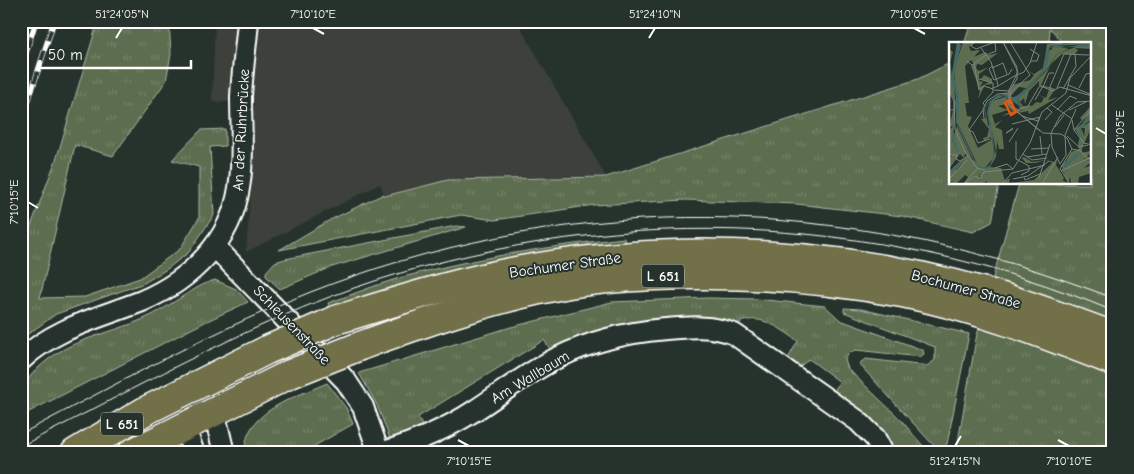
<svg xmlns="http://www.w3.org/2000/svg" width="1134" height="474" font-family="'Comic Neue',sans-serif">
	<defs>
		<pattern id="grass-tufts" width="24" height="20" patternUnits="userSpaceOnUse" patternTransform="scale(1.25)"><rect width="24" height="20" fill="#5d6d4f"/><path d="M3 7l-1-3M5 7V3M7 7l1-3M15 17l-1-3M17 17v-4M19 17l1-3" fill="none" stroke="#758369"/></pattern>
	</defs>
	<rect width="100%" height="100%" fill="#26332d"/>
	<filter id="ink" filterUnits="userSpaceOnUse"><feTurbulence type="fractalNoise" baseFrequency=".02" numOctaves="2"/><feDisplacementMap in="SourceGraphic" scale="10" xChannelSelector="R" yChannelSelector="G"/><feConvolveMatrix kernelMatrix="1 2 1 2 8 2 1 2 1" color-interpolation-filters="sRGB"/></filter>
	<g filter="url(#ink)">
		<!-- built -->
		<path fill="#3c413a" d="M215,21H517L606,177L448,180L385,196L380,184L246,252L253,163L254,101L212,102Z"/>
		<!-- grass -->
		<g fill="url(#grass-tufts)" stroke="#aeb6a7">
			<path d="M98,21H169L171,54L166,81L113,156L75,145L40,298L85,297L140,278L180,249L199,218V167L172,160L201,130L225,129V146L210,147L214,215L189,252L167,269L144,283L56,314L21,339V252L57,157Z"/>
			<path d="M972,21H1113V453H956L976,339L1019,184H1090V44H1064L1050,28L1049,44H964Z"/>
			<path d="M950,63V184H999L992,222L973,232L902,216L797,204L685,200L594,205L495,220L461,215L279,250L330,220L384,194L385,196L448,180L606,177L918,79Z"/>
			<path d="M456,226L466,227L332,267L280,289L266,276V272L275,262L285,259Z"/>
			<path d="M624,238L625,243L597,247L329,310L326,307L329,306L328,303C354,294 380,283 407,276C479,257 551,246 624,238Z"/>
			<path d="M215,280L236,289L248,302L207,321L21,416V388C59,335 101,340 152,315C172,305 196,285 215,280Z"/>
			<path d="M708,298L756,299L825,306L840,320L923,350L924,354L920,357L856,350L849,353L845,360L848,369L901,420L929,453H892L831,395L840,382L809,359L796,370L786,362L798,341C778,327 758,311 735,325L552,352L544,340L418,417L424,430L390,439L377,405L359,373L511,327L612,302Z"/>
			<path d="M844,308L861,309L969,334L947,444L939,449L936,448L860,365L861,362L866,359L927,366L935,360V347L844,312Z"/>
			<path d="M327,383L346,408L353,424L302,453H245C243,411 296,397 327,383Z"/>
		</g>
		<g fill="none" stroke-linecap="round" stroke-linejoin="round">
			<defs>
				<g id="street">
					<path d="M215,247L346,381L363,407L379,453"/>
					<path d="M21,360C56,327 99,318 142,301C191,280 231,241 239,188C244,158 241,127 241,97C242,72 246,46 248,21"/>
					<path d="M214,411L224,453"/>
					<path d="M184,426L194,453"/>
					<path d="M381,453C413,443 445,430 474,411C502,393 527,373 557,358C591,341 629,332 666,329C689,327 712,325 734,334L858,421L875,438L883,453"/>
				</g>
				<g id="primary">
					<path d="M336,320C401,300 465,279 533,268C684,242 844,251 992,294C1033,306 1073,321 1113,336"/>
					<path d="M360,346C428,321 497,297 569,284C609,277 652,276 693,275C763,274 833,280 902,293C975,307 1044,334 1113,361"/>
					<path d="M75,453L145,411L267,350"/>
					<path d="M132,453L290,374"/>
				</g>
			</defs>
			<!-- street casing -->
			<use href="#street" stroke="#fff" stroke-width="24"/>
			<!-- primary casing -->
			<use href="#primary" stroke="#fff" stroke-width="31"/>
			<!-- street -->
			<use href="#street" stroke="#26332d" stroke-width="20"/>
			<!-- primary -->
			<use href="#primary" stroke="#726f4a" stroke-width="28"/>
			<!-- tram -->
			<g stroke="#fff" stroke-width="1">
				<path d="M21,434C130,377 238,316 354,276C607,189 864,201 1113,298"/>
				<path d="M21,446C131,391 238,329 354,288C600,203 873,210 1113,311"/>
			</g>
			<defs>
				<g id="rail">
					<path d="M21,68L36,21"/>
					<path d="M21,124L54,21"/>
				</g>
			</defs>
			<!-- rail casing -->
			<use href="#rail" stroke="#fff" stroke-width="5.5"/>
			<!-- rail -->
			<use href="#rail" stroke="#26332d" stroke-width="4" stroke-dasharray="11" stroke-linecap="butt"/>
			<defs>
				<g id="primary-bridge">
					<path d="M267,350L336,320"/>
					<path d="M290,374L360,346"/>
				</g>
			</defs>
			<!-- primary-bridge casing -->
			<use href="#primary-bridge" stroke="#fff" stroke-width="31" stroke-linecap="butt"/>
			<!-- primary-bridge -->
			<use href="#primary-bridge" stroke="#726f4a" stroke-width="28"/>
		</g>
	</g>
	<!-- ticks -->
	<path fill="none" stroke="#fff" stroke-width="2" d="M313,28L324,34M914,28L925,34M116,38L122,28M649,38L655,28M1096,128L1106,134M28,202L38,208M458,440L469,446M1058,440L1069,446M955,446L961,436"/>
	<g text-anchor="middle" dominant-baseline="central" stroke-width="4" stroke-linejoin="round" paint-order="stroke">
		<!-- shield labels -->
		<g fill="#26332d" stroke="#bec2c0" stroke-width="1">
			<rect x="642" y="264.5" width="42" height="23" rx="4"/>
			<rect x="101" y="412.5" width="42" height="23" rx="4"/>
		</g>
		<g font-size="14" font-weight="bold" fill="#fff">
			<text x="663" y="276">L 651</text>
			<text x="122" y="424">L 651</text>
		</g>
		<!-- street labels -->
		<g font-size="15" fill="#fff" stroke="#26332d">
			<text transform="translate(241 130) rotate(-87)">An der Ruhrbrücke</text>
			<text transform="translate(565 265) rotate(-8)">Bochumer Straße</text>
			<text transform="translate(966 289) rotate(15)">Bochumer Straße</text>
			<text transform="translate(292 325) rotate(46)">Schleusenstraße</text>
			<text transform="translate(530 377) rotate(-31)">Am Wallbaum</text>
		</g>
	</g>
	<!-- overview -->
	<g transform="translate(949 42)">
		<rect width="142" height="142" fill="#26332d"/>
		<path d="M117,0L112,2L142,0V2L102,4L96,12L95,23L93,30L73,51L68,54L77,46L70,45L61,55H65H60L58,54L51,53L59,51L64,43L81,38L85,33L80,29L85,32L94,26L98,2ZM132,3L142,4V7L126,6L129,8L126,12H113L102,22L92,43L107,47L90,45V39L80,49L76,62L75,56L71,60L74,64L82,65L87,60L86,65L72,70L52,74L64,69L57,62L49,64L59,68L43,73L46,82L53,78L46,85L53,88L55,107H50L48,99L47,115L41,125L39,127L33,128L32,137L29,127L17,117L7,128L4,126L18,114L4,98L8,84L23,117L38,127L41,125L47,109L39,69L43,59L56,55L65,61L61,63L73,69L69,64L72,65L69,57L98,28L108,12ZM142,86L131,111L142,109L138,115H142V120L135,116L116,128L129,133L142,127V131L130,135L129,142H122L121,135L119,142H111L113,138L119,141L113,127L122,110L130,107V97L133,95L132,90L128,91L133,88L135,94Z" fill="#5d6d4f"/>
		<path d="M14,0H27L20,5L22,9L31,8L25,15L36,10L41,13L49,11L33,23L28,22L27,26L30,29L40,25L30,32V39L34,40L31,45L40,40L32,37L35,33L43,37V42L36,43L29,57L31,49L22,24L25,22L22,18L16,24L20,61H16L18,74L23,75L19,84L29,106L42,98V95L35,99L34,96L38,95L40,87L32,77L37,76L35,67L43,55L36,67L39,83L43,85L45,115L36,126L29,124L9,82L5,28ZM106,4L120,7L108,12L96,30L99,10ZM0,7L4,10L1,20L7,61L4,97L8,96L16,112L15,116L11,112L0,127V115L3,114L0,112V89L4,84L0,85L4,69L0,68L4,67L5,57L0,50ZM101,45L106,47L99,58L109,55L80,72L79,69L70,71L80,63L85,65L87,60L92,61L95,56L90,53L97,56ZM142,64L141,78L133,85L142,79V86L135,94L136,86H131L133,95L130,98L134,100L132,115L142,120L135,126L141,124L142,127L130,133L120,131L112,124L130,108L129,102L131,95L126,87L133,82L138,74L133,78L131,76ZM18,115L30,127L31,139L33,128L41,125L52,126L56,139L61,136L60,141L85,138L103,121L97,118L86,121H77L73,116L75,115L83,120L97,118L105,120L108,118L107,123L115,136L111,142H40L37,139L35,142H15L19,135L16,133L7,142H2L4,139L0,142V131L5,126L8,128Z" fill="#5d6d4f"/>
		<path d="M8,0L12,3L5,35L10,54L9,82L27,122L36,126L41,123L45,111L38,70L41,59L49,53L65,55L73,51L93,30L98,5V8L106,3L118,5L139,1L142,4L101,6L97,28L69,58L72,65L55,54L43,59L40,69L46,112L41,125L37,127H31L22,114L7,80V54L2,37Z" fill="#446967"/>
		<path fill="none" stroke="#446967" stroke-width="2.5" d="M5,91L4,98L9,109M132,95L131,86L143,72M115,125L130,111M0,131L12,120"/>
		<path fill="none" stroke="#7d8581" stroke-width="1" d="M25,0L22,4L27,7L46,0M54,0L69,30L60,48V63L91,89M61,0L81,33L62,50L60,63L94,91L112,92L118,96L123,107L111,127L121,142M32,6L42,20L48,39L49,44L44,46M81,7L90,13L88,19H82M40,12L47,9L46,1M18,19L23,23L37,13M25,22L30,48M43,24L40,27L45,38L60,32L63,27M43,26L54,21L58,32M68,33L75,30L81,21L88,0M30,37L44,41V50L34,61L36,64M119,43L143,53M49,44L67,33M94,45L104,49L111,45L143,54M94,45L100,31H105M108,46L122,12M130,46L137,32L143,31M100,47L115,12L140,13M114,47L127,24L126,13M30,48L35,44L44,47M45,48L60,49M0,49L5,59L6,87L16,110L28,126L36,128M86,58L94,44M103,63L123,77M34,68L20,88L24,90L29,101L41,97M68,68L79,64L90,45M108,68L121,54L128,57M120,68L137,60M73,74L89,79L90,76M35,76L34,67L38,59L49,52L59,51L68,37V25L54,0M96,78L103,70L98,66M123,78L125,88L135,101L143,103M63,82L91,75M106,85L115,73M64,86L57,91L64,87M125,88L143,67M102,91L103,105L111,122M102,91L111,74L128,60L143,59M91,94L93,112M118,94L130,105L139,103M67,99V117L80,124V129L72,133M60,100L69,86M82,107L100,106M123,107L132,109L137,115M74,112L83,118L98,116M0,113H8L7,117L11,119L19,114M78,115L98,112M111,122L117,113L116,93L127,67M46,126L58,122L64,127M112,129L143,115M75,135L76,138L91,132M90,136L101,102M0,137L18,118M64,137L79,134L100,119M14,142L29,126M15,142L26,134L31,137L35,130L64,127L81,101L93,70L117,51L121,36L143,13M53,142L63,131L96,123M93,142L109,115"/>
		<path fill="#e8590c" fill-opacity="0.15" stroke="#e8590c" stroke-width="2.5" d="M61,58L67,70L62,73L56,61Z"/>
		<rect width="142" height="142" fill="none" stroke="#fff" stroke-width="2.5"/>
	</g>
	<!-- margin -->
	<rect width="1134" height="474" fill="none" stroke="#26332d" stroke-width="55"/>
	<!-- scale -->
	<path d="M40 60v8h151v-8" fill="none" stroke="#ffffff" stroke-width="2.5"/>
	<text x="48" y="60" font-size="15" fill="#ffffff" stroke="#26332d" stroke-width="4" paint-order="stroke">50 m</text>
	<rect x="28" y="28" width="1078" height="418" fill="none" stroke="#fff" stroke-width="2"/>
	<g font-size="12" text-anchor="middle" fill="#fff">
		<text x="122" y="18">51°24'05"N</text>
		<text x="313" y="18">7°10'10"E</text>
		<text x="655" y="18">51°24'10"N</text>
		<text x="914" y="18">7°10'05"E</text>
		<text transform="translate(1120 134) rotate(-90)" y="4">7°10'05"E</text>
		<text transform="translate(14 202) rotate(-90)" y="4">7°10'15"E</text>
		<text x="469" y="465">7°10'15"E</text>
		<text x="955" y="465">51°24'15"N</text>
		<text x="1069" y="465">7°10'10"E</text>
	</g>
</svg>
